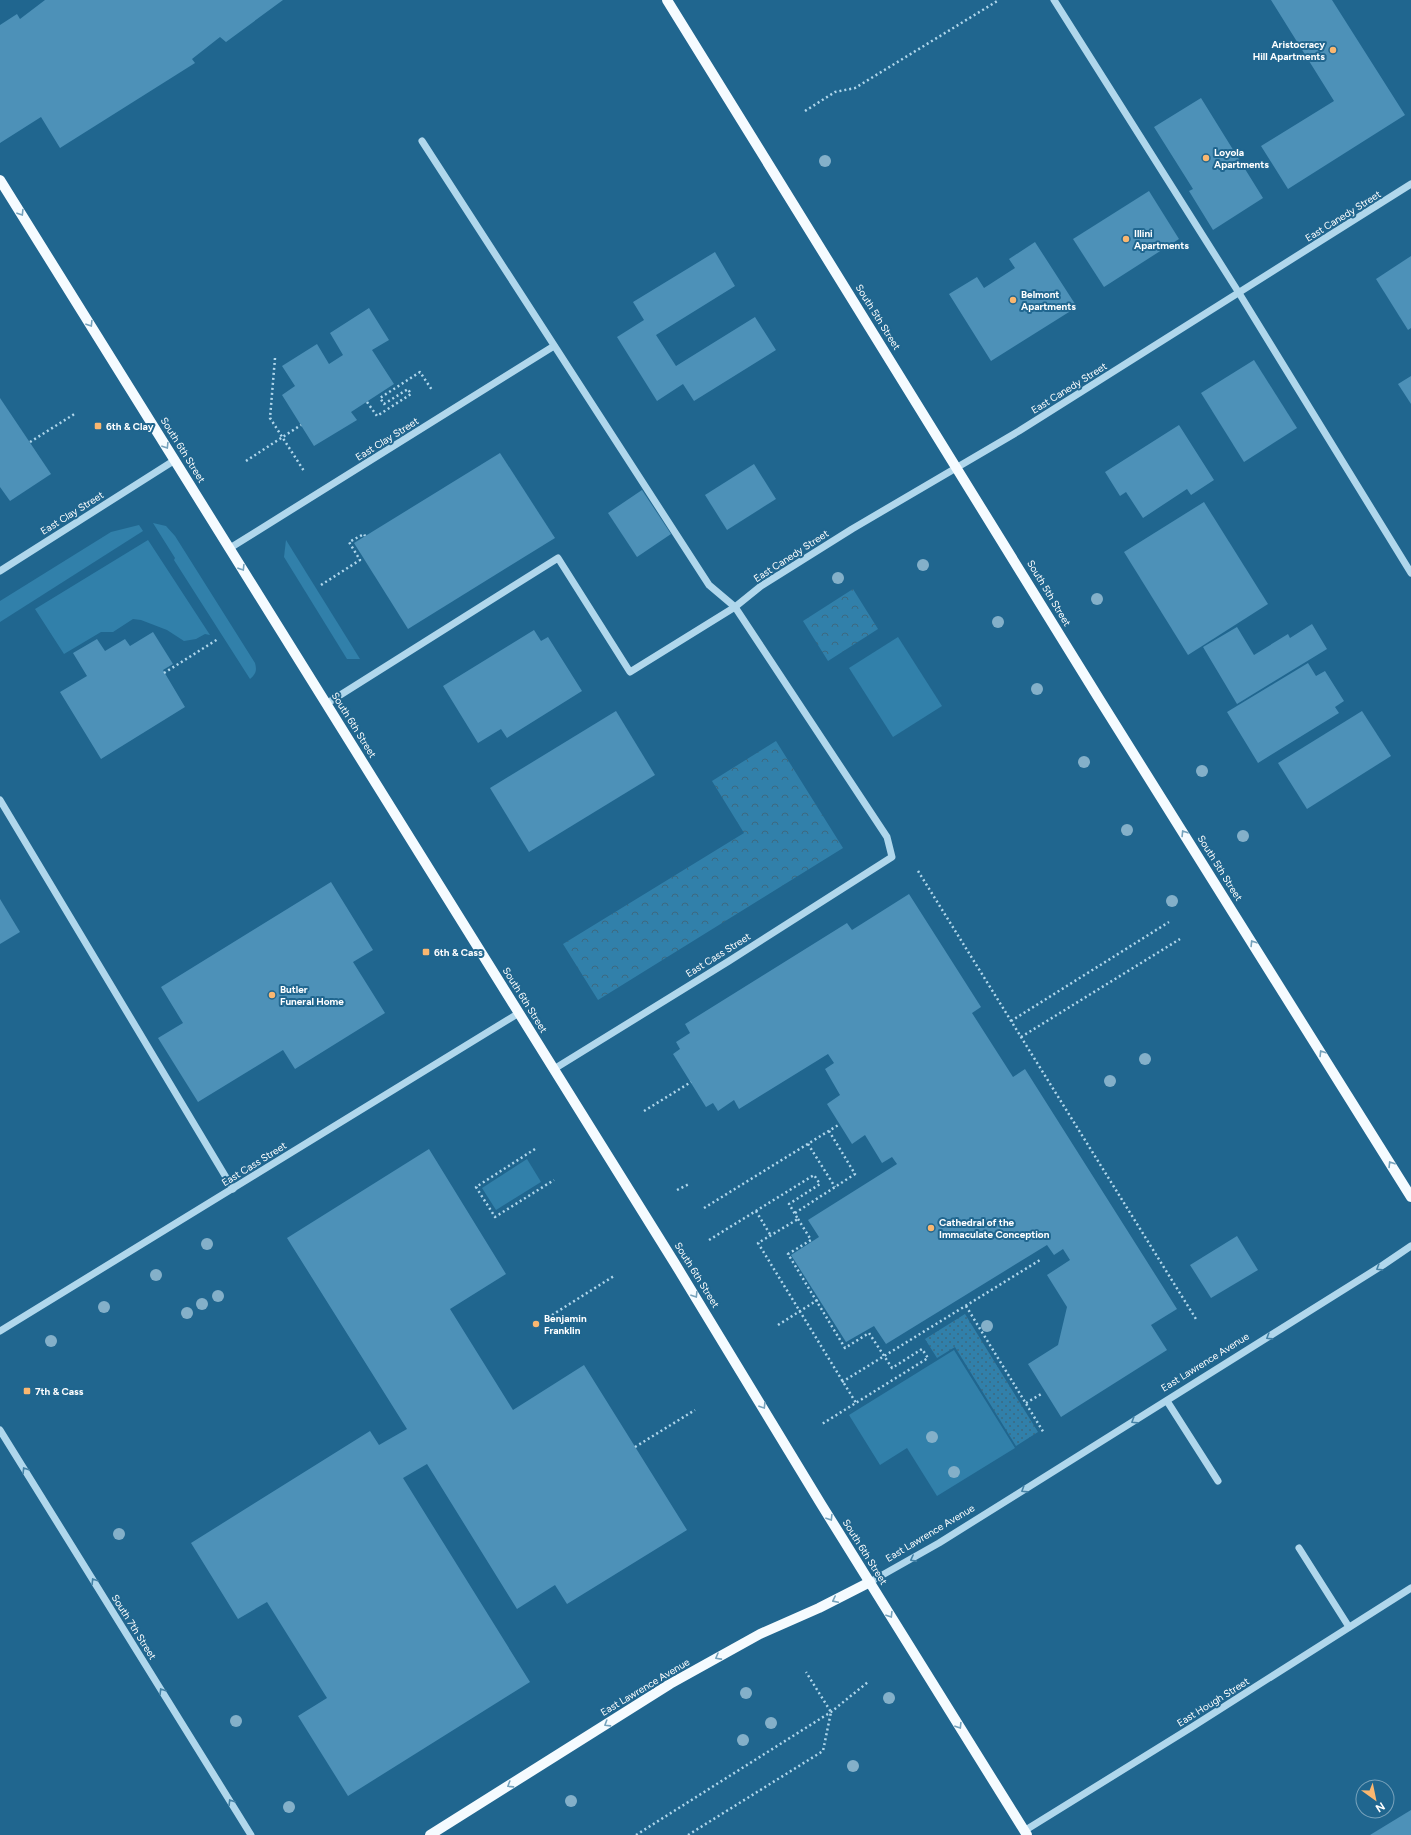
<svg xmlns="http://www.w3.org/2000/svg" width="1411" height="1835" font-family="Figtree,sans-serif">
	<defs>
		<pattern id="forest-crowns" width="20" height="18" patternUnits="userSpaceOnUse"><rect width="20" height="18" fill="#3180aa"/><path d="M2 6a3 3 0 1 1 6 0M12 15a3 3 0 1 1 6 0" fill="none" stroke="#3d6980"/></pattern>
		<pattern id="garden-dots" width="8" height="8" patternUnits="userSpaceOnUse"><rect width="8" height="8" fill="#3180aa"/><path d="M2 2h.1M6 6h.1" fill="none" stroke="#3d6980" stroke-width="1.8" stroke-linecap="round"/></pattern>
	</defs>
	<rect width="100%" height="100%" fill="#20668f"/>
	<!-- grass -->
	<g fill="#3180aa">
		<path d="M153,523L166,526L175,536L255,663C257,670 256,674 250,679L174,560L175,558Z"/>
		<path d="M139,525L143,531L0,622V601L111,532Z"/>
		<path d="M148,540L210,635L205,634L196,639L184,641L167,630L141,620L133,619L113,632H101L64,654L35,609Z"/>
		<path d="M286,540L360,659H347L284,557Z"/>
		<path d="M898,637L942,706L893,737L849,668Z"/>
		<path d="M527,1159L541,1182L496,1210L482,1188Z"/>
		<path d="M954,1350L1015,1448L937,1496L907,1448L880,1465L849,1415Z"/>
	</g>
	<!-- forest -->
	<g fill="url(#forest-crowns)">
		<path d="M853,589L878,629L828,661L803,621Z"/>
		<path d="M776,741L843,848L598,1000L563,944L744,833L712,781Z"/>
	</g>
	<!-- garden -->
	<path fill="url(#garden-dots)" d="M965,1314L1038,1432L1016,1446L955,1347L937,1358L925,1339Z"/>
	<!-- building -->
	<g fill="#4d91b8">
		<path d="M45,0H283L226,42L220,37L192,59L195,63L60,148L41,117L0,143V25L17,14L20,19Z"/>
		<path d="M1271,0H1332L1405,115L1288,189L1261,146L1334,101Z"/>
		<path d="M1201,98L1263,198L1213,230L1189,191L1193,189L1154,127Z"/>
		<path d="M1149,191L1179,239L1104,287L1073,239Z"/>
		<path d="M1035,242L1077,307L991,361L949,294L977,277L984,288L1015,268L1009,259Z"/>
		<path d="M715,252L735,286L656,335L676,366L755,317L776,350L694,401L683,384L657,401L617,337L644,320L633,302Z"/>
		<path d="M1411,256V328L1408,330L1376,279Z"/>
		<path d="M369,308L389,340L372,350L394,384L351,412L357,420L314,446L282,395L295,386L282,366L317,344L329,364L343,355L330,333Z"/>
		<path d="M1254,360L1297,428L1244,462L1201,393Z"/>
		<path d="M1411,376V404L1398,384Z"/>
		<path d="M0,398L51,474L10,501L0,487Z"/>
		<path d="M1179,425L1214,480L1191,495L1187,489L1143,518L1126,492L1120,496L1105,472Z"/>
		<path d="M500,453L555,538L408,629L354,543Z"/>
		<path d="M754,464L776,499L727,530L705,495Z"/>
		<path d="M642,490L671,534L637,557L608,513Z"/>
		<path d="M1204,502L1268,604L1188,655L1124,552Z"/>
		<path d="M1312,624L1327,649L1237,704L1203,647L1237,627L1254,655L1288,634L1290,638Z"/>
		<path d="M534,630L541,641L548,637L582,691L507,738L501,729L478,743L443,686Z"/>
		<path d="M153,632L173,664L163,670L185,707L101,759L60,692L87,676L73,653L97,639L105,651L125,639L130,646Z"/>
		<path d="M1308,663L1316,676L1325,671L1344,701L1335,707L1339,713L1258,763L1227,712Z"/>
		<path d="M616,711L655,775L529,852L490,788Z"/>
		<path d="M1362,711L1391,756L1307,809L1278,763Z"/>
		<path d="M331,882L373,950L353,962L385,1013L295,1069L283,1050L198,1102L158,1038L183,1023L161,987Z"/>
		<path d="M909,894L981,1007L972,1013L1013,1077L1025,1069L1177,1309L1151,1325L1167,1350L1061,1417L1028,1364L1058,1345L1067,1307L1047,1275L1070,1260L1063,1249L1054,1255L1047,1245L886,1344L874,1326L846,1342L791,1255L819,1237L808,1220L897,1164L892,1157L882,1163L865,1135L852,1144L827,1104L840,1095L825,1069L834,1063L828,1054L739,1109L734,1100L718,1111L713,1103L706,1107L673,1054L680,1049L676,1042L690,1033L685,1024L847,923L852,930Z"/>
		<path d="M0,899L20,932L0,944Z"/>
		<path d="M429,1149L506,1274L450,1309L513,1410L584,1365L687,1530L567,1604L555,1585L517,1609L427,1464L403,1478L530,1682L348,1796L298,1716L327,1698L267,1602L238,1619L191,1543L370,1431L379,1445L407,1429L287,1238Z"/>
		<path d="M1237,1236L1258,1270L1211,1298L1190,1265Z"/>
		<path d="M1411,1810V1835H1370Z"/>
	</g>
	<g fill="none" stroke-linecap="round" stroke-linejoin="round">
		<!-- path -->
		<g stroke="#b0d7ec" stroke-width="2.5" stroke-dasharray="2 3" stroke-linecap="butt">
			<path d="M805,111L835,92L855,88L999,0"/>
			<path d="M275,358L270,418L304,471"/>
			<path d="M367,402L377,416L411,394L408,389L384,404L380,398L420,372L432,390"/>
			<path d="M30,442L76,413"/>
			<path d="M246,461L301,425"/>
			<path d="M321,585L360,560L349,542L364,534L365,536"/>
			<path d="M164,673L218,639"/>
			<path d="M918,871L1196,1319"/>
			<path d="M1011,1021L1169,922"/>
			<path d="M1021,1037L1180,939"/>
			<path d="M644,1111L691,1082"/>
			<path d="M808,1144L835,1187"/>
			<path d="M535,1149L476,1187L495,1217L554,1180"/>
			<path d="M677,1190L689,1184"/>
			<path d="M704,1208L840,1124"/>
			<path d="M756,1211L771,1236"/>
			<path d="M795,1213L855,1174L829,1131"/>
			<path d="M798,1219L811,1240L788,1254L845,1348L869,1333L892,1368L922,1349L928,1358L822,1424"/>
			<path d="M709,1240L814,1175L820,1184L789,1204L798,1219L758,1243L856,1403"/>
			<path d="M966,1306L1044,1433"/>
			<path d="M552,1315L614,1276"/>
			<path d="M778,1325L819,1299"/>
			<path d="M842,1382L1040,1260"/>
			<path d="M1026,1403L1043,1393"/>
			<path d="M635,1447L695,1410"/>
			<path d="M636,1835L831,1712L868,1682"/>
			<path d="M688,1835L823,1751L831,1712L806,1672"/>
		</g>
		<!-- minor -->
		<g stroke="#b0d7ec" stroke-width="7">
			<path d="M1054,0L1239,293L1411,573"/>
			<path d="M422,141L709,585L735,607L887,837L892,857L729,961L554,1069"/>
			<path d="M230,548L554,346"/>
			<path d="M0,571L175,460"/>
			<path d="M326,704L558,558L630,672L735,607L761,586L852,529L1019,431L1411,184"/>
			<path d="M0,800L233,1189"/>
			<path d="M0,1331L519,1013"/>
			<path d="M1167,1401L1218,1481"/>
			<path d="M0,1430L251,1835"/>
			<path d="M1299,1548L1349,1627"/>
			<path d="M870,1582L939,1543L1383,1265L1411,1246"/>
			<path d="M1024,1831L1192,1727L1411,1588"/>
		</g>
		<!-- major -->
		<g stroke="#f5fbff" stroke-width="10">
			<path d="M667,0L1098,697L1411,1197"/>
			<path d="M0,180L674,1262L821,1504L1027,1835"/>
			<path d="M430,1835L670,1684L760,1634L819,1608L870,1582"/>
		</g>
	</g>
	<!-- trees -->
	<g fill="#84b0c9">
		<circle cx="825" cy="161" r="6"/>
		<circle cx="923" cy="565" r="6"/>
		<circle cx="838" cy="578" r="6"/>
		<circle cx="1097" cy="599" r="6"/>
		<circle cx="998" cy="622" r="6"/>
		<circle cx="1037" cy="689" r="6"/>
		<circle cx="1084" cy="762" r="6"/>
		<circle cx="1202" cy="771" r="6"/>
		<circle cx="1127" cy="830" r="6"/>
		<circle cx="1243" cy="836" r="6"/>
		<circle cx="1172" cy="901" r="6"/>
		<circle cx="1145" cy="1059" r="6"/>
		<circle cx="1110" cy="1081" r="6"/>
		<circle cx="207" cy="1244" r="6"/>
		<circle cx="156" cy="1275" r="6"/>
		<circle cx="218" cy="1296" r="6"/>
		<circle cx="202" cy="1304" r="6"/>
		<circle cx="104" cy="1307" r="6"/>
		<circle cx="187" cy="1313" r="6"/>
		<circle cx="987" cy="1326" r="6"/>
		<circle cx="51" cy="1341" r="6"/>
		<circle cx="932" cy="1437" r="6"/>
		<circle cx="954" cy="1472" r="6"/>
		<circle cx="119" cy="1534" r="6"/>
		<circle cx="746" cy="1693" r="6"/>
		<circle cx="889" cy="1698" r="6"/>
		<circle cx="236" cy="1721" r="6"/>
		<circle cx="771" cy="1723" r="6"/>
		<circle cx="743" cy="1740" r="6"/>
		<circle cx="853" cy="1766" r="6"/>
		<circle cx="571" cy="1801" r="6"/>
		<circle cx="289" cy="1807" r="6"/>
	</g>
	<!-- one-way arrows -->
	<defs><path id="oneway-chevron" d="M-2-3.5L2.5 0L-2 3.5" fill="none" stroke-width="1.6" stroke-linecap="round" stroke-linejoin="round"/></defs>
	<g stroke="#75a2bc">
		<use href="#oneway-chevron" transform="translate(21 213) rotate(58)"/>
		<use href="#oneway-chevron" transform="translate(90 324) rotate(58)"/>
		<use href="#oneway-chevron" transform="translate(166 446) rotate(58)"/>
		<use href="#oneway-chevron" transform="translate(242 568) rotate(58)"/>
		<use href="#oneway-chevron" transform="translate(1184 833) rotate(-122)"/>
		<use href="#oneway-chevron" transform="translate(1253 943) rotate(-122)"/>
		<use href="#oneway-chevron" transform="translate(1322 1053) rotate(-122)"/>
		<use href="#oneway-chevron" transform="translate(1391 1164) rotate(-122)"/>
		<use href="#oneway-chevron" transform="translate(695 1295) rotate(58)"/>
		<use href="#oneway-chevron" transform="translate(763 1406) rotate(58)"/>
		<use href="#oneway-chevron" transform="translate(830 1518) rotate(58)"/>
		<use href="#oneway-chevron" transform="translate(835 1600) rotate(153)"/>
		<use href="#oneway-chevron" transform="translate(890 1615) rotate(58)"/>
		<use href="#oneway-chevron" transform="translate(718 1657) rotate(151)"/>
		<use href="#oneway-chevron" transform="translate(607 1724) rotate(148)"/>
		<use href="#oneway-chevron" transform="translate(959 1726) rotate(58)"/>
		<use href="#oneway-chevron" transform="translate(510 1785) rotate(148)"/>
	</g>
	<g stroke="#4482a6">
		<use href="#oneway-chevron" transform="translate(1379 1268) rotate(148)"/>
		<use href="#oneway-chevron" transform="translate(1269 1337) rotate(148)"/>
		<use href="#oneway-chevron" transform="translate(1134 1421) rotate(148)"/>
		<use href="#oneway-chevron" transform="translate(25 1470) rotate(-122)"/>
		<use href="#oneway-chevron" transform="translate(1024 1490) rotate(148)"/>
		<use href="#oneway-chevron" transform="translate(913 1559) rotate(152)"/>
		<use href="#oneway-chevron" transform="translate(94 1581) rotate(-122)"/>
		<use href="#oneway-chevron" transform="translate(162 1691) rotate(-122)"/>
		<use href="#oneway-chevron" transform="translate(231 1802) rotate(-122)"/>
	</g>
	<!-- markers -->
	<g fill="#fab770" stroke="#20668f" stroke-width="1.5">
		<circle cx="1333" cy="50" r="4"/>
		<circle cx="1206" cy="158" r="4"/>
		<circle cx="1126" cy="239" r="4"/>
		<circle cx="1013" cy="300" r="4"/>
		<rect x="94" y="422" width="8" height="8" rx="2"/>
		<rect x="422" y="948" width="8" height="8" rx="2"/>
		<circle cx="272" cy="995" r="4"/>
		<circle cx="931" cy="1228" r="4"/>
		<circle cx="536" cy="1324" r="4"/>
		<rect x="23" y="1387" width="8" height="8" rx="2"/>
	</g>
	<g text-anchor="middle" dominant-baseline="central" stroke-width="4" stroke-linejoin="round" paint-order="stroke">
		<!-- poi labels -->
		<g font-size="10" font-weight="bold" fill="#fff" stroke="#20668f" text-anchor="start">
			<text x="1325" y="44" text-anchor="end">Aristocracy<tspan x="1325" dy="12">Hill Apartments</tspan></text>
			<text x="1214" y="152">Loyola<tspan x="1214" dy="12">Apartments</tspan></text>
			<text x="1134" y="233">Illini<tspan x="1134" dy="12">Apartments</tspan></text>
			<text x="1021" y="294">Belmont<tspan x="1021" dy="12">Apartments</tspan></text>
			<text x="106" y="426">6th &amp; Clay</text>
			<text x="434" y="952">6th &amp; Cass</text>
			<text x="280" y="989">Butler<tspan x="280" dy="12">Funeral Home</tspan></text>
			<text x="939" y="1222">Cathedral of the<tspan x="939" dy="12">Immaculate Conception</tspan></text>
			<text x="544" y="1318">Benjamin<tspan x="544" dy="12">Franklin</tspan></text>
			<text x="35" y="1391">7th &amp; Cass</text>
		</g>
		<!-- street labels -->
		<g font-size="10" fill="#fff" stroke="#20668f">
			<text transform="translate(1343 216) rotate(-32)">East Canedy Street</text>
			<text transform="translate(878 317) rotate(58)">South 5th Street</text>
			<text transform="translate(1069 388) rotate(-32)">East Canedy Street</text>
			<text transform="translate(387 439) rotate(-32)">East Clay Street</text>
			<text transform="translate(183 450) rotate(58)">South 6th Street</text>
			<text transform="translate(72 513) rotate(-32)">East Clay Street</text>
			<text transform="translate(791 556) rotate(-33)">East Canedy Street</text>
			<text transform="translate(1049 593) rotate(59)">South 5th Street</text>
			<text transform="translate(354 725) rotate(58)">South 6th Street</text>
			<text transform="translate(1220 868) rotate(58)">South 5th Street</text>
			<text transform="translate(718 955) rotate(-32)">East Cass Street</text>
			<text transform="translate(525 1000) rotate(58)">South 6th Street</text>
			<text transform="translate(254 1164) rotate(-32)">East Cass Street</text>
			<text transform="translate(697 1275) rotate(58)">South 6th Street</text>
			<text transform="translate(1205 1362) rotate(-32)">East Lawrence Avenue</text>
			<text transform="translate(930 1533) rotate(-31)">East Lawrence Avenue</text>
			<text transform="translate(865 1552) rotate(58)">South 6th Street</text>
			<text transform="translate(134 1627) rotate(58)">South 7th Street</text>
			<text transform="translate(645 1687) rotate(-31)">East Lawrence Avenue</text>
			<text transform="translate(1213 1702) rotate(-32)">East Hough Street</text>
		</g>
	</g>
	<!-- north arrow -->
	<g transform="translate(1375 1799) rotate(147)"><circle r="19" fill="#20668f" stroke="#79a3bc"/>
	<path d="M0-3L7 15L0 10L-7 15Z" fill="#fab770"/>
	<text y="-6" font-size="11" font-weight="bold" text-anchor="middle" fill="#ffffff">N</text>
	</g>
</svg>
